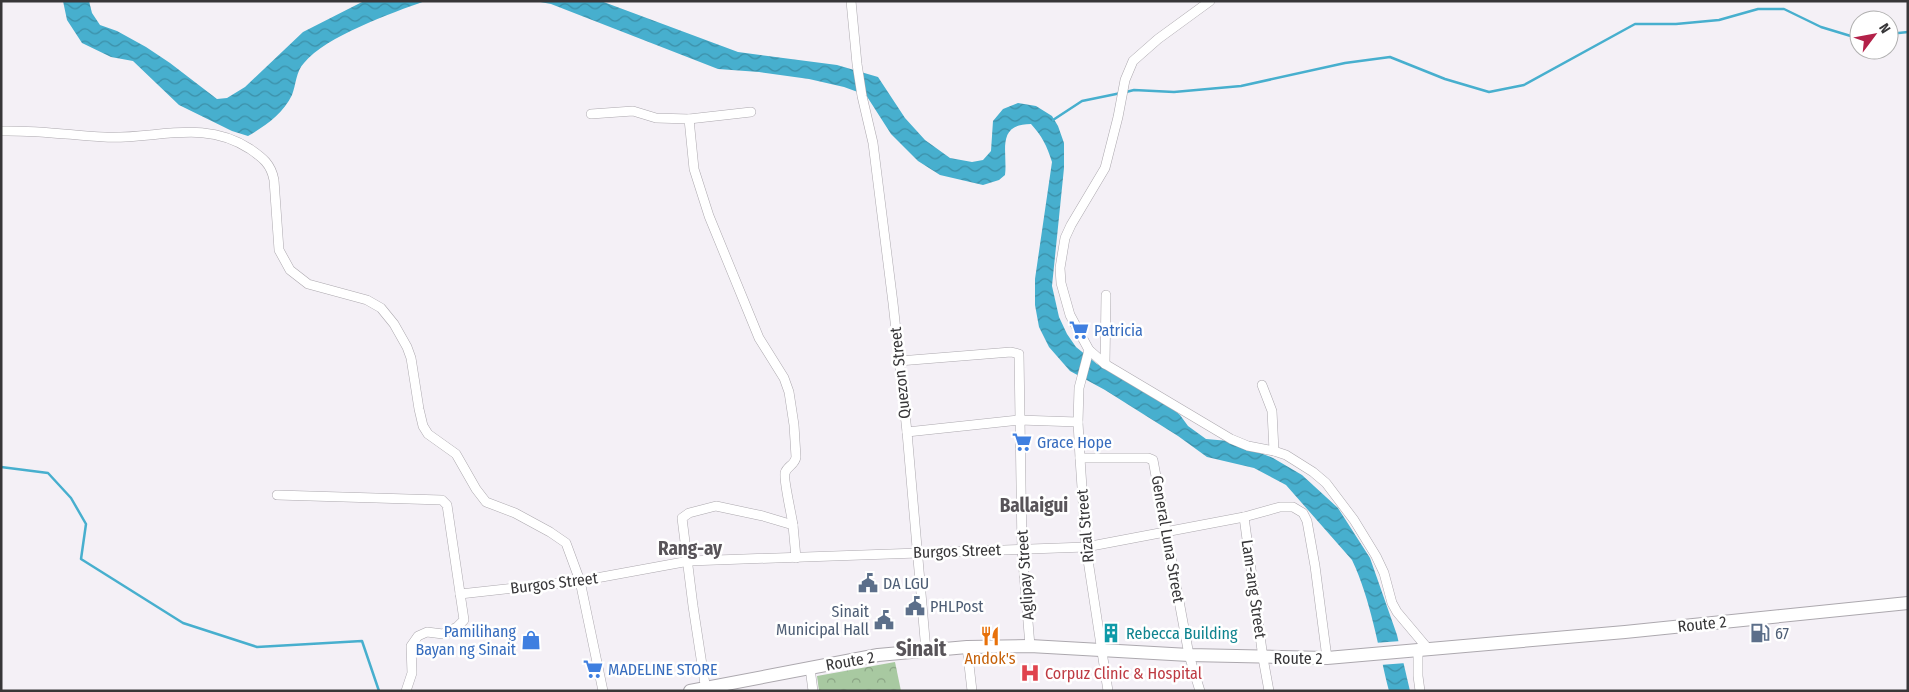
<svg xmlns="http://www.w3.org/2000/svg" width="1909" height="692" font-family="'Fira Sans Condensed',sans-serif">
	<defs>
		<pattern id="forest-crowns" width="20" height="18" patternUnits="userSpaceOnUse" patternTransform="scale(1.25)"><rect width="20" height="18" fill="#a8c9a1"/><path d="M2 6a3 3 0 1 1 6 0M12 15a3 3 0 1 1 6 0" fill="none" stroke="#8aa484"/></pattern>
		<pattern id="water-waves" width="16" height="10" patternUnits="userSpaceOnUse" patternTransform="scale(1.25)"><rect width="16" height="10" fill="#47afce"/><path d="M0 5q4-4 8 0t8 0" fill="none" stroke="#3c8fa8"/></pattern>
	</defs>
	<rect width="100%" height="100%" fill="#f4f0f6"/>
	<!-- forest -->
	<path fill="url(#forest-crowns)" d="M895,662L901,691H819L817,676Z"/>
	<!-- water -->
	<g fill="url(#water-waves)">
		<path d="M63,1H89L92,13L100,25L117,31L146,47L170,63L217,99L227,98L245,87L303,32L364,1H425C392,13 326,36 304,63C296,71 296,85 292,95C283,114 265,126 248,136L232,131L179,105L133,61L111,57L82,43L67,20Z"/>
		<path d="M535,1H601L738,52L837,65L878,77L905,118L925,140L950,158L972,162L983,160L991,151L993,121L1003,109L1018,103L1036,106L1052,116L1058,126L1064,143V168L1052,286L1059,317L1067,334L1076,347L1097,364L1165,402L1180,415L1188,426L1206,439L1229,441L1273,458L1302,475L1338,508L1370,558L1397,635L1410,691H1389C1378,647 1371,600 1352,560L1286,485L1254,468L1207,457L1178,436L1105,390L1070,371L1049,347L1039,327L1035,305V279L1052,162C1047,146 1042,136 1031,124C995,124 1008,153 1005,175L999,180L983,185L940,175L918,161L891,134L866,95L844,87L809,79L759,72L718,69L551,4Z"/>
	</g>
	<!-- pier -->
	<path fill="#f4f0f6" d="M1401,641L1406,663L1380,665L1374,643Z"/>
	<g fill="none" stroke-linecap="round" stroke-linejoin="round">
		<!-- stream -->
		<g stroke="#47afce" stroke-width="2.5">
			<path d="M1889,34L1908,32"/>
			<path d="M1126,92L1134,90L1174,92L1241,86L1345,63L1390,57L1445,79L1489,92L1524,85L1635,24H1676L1719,20L1758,9H1784L1821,27L1854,37L1859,36"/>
			<path d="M1053,120L1082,101L1121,93"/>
			<path d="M1,467L48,473L71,498L86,524L81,559L183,623L257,647L362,641L379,691"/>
		</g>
		<defs>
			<g id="minor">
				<path d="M851,1L857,64L862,96L873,143L893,303L907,432L926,651"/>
				<path d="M591,114L633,111L656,118L689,119L751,112"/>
				<path d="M689,119L694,169L709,216L759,338L784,378L789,392L794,425L796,457C795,465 787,466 785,473C783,478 792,517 793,525"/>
				<path d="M1,131C36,130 70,135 104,137C155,140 203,118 250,149C263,158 271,164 274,180L279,250L290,270L308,284L367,300L381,308L394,324L407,347L411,358L419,409L423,426L428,434L456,454L476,489L486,502L515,513L550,532L566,543L580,581L603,691"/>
				<path d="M1089,350L1105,364L1231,439L1248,446L1274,451L1286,455L1313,472L1326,483L1354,520L1376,556L1384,573L1392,603L1397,612L1429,650"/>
				<path d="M899,361L1011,352L1019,354L1022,549L1030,646"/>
				<path d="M1105,364L1106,295"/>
				<path d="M1262,385L1272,411L1274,451"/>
				<path d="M907,432L1019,420L1078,422"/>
				<path d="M1080,458H1148L1153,460L1189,655L1200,691"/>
				<path d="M277,495L442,500L447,505L464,620L457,627L443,634L427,632L418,636L411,646L412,673L406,691"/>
				<path d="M1244,517L1263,658L1269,691"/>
				<path d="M460,594L580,581L689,561L1086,547L1244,517L1280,507H1293L1303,513L1307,521L1315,566L1327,658"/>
				<path d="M967,647L972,691"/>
				<path d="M1418,651V676L1420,691"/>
				<path d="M810,668L813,691"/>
				<path d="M706,691L693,606L682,518L689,513L716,506L763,516L793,525L796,558"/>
				<path d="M1108,691L1086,547L1080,458L1078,422L1079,388L1089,350L1070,315L1061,283L1060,268L1065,238L1071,225L1105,168L1118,117L1125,80L1133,61L1158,39L1210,1"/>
			</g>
			<path id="highway" d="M690,691L878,655L967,647L1030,646L1189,655L1327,658L1625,632L1908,603"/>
		</defs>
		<!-- minor casing -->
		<use href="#minor" stroke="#aca8ae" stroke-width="10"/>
		<!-- highway casing -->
		<use href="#highway" stroke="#aca8ae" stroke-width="14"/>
		<!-- minor -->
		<use href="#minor" stroke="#fff" stroke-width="9"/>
		<!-- highway -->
		<use href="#highway" stroke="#fff" stroke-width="12"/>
	</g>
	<!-- icons -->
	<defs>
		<symbol id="supermarket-bare" viewBox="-9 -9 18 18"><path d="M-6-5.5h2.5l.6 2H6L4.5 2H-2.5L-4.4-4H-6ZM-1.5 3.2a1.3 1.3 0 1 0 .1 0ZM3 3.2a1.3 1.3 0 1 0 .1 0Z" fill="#3f7fe0" stroke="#fff" stroke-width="2.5" paint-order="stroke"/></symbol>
		<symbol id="civic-bare" viewBox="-9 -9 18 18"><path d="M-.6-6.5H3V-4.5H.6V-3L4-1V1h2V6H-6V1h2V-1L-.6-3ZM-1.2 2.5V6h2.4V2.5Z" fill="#5c6f8a" stroke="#fff" stroke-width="2.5" paint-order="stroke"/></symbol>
		<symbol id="building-bare" viewBox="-9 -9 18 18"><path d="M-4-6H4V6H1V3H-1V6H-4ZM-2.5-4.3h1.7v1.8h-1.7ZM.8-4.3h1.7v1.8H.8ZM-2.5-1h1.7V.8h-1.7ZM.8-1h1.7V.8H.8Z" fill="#0f9aa8" stroke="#fff" stroke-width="2.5" paint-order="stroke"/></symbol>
		<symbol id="fuel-bare" viewBox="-9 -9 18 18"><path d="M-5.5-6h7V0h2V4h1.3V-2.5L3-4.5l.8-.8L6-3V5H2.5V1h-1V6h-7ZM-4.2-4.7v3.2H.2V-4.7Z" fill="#5c6f8a" stroke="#fff" stroke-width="2.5" paint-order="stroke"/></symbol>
		<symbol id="restaurant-bare" viewBox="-9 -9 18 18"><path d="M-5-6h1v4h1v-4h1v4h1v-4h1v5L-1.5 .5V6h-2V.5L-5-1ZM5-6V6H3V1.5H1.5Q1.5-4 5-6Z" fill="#e8710a" stroke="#fff" stroke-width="2.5" paint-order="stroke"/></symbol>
		<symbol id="shop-bare" viewBox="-9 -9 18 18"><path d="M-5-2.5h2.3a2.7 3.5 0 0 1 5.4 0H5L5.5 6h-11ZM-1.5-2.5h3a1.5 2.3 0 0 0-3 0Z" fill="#3f7fe0" stroke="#fff" stroke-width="2.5" paint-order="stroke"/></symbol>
		<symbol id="hospital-bare" viewBox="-9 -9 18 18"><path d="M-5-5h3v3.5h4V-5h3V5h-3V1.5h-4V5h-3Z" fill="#e0444e" stroke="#fff" stroke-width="2.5" paint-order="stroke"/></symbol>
	</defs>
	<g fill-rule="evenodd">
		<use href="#supermarket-bare" x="1065" y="316" width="28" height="28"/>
		<use href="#supermarket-bare" x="1008" y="428" width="28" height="28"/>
		<use href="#civic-bare" x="854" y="569" width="28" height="28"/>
		<use href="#civic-bare" x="901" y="592" width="28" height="28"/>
		<use href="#civic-bare" x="870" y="606" width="28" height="28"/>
		<use href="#building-bare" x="1097" y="619" width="28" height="28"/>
		<use href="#fuel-bare" x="1746" y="619" width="28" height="28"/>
		<use href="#restaurant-bare" x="976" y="622" width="28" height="28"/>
		<use href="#shop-bare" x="517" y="626" width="28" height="28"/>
		<use href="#supermarket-bare" x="579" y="655" width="28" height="28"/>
		<use href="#hospital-bare" x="1016" y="659" width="28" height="28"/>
	</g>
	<g text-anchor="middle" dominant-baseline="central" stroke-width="5" stroke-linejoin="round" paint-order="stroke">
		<!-- shop labels -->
		<g font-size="16" fill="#366cbe" stroke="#fff" text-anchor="start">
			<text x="1094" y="330">Patricia</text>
			<text x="1037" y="442">Grace Hope</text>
			<text x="516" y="631" text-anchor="end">Pamilihang<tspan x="516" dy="18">Bayan ng Sinait</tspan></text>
			<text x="608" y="669">MADELINE STORE</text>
		</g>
		<!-- street labels -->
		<g font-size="16" fill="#373638" stroke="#fff">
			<text transform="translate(900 373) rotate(-96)">Quezon Street</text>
			<text transform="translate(1085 526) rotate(-95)">Rizal Street</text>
			<text transform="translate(1168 539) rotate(80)">General Luna Street</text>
			<text transform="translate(957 551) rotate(-2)">Burgos Street</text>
			<text transform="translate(1025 575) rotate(-94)">Aglipay Street</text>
			<text transform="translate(554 583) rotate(-7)">Burgos Street</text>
			<text transform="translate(1254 589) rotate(82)">Lam-ang Street</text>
			<text transform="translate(1702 624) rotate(-6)">Route 2</text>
			<text x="1298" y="658">Route 2</text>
			<text transform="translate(850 661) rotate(-10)">Route 2</text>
		</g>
		<!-- service labels -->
		<g font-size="16" fill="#4e5e75" stroke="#fff" text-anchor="start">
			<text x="883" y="583">DA LGU</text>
			<text x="930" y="606">PHLPost</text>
			<text x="869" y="611" text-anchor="end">Sinait<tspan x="869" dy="18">Municipal Hall</tspan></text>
			<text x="1775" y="633">67</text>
		</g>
		<!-- culture labels -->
		<g font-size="16" fill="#0d838f" stroke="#fff" text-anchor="start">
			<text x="1126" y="633">Rebecca Building</text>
		</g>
		<!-- food labels -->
		<g font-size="16" fill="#c56008" stroke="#fff">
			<text x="990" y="658">Andok's</text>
		</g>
		<!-- health labels -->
		<g font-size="16" fill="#be3a42" stroke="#fff" text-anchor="start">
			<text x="1045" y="673">Corpuz Clinic &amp; Hospital</text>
		</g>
		<!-- quarter labels -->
		<g font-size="19" font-weight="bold" fill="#585459" stroke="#fff">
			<text x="1034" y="505">Ballaigui</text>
			<text x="690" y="548">Rang-ay</text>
		</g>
		<!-- district labels -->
		<g font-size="21" font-weight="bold" fill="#585459" stroke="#fff">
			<text x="921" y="649">Sinait</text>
		</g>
	</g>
	<!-- border -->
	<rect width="1909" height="692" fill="none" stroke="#373638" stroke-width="5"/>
	<!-- north arrow -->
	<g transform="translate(1874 35) rotate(58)"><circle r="24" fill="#ffffff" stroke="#afafaf"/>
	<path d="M0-4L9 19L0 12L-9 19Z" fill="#b32149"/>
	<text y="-8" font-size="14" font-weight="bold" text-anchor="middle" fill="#373638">N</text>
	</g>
</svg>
